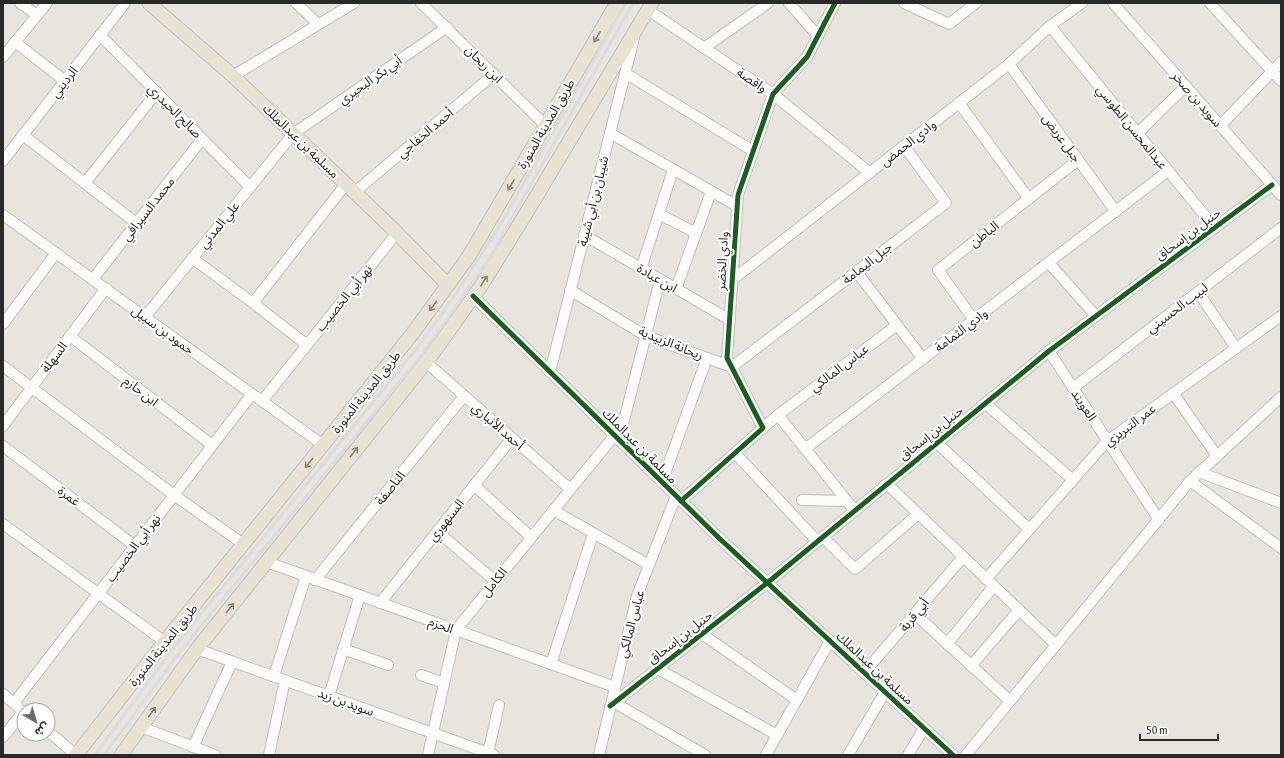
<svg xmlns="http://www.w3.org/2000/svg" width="1284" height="758" font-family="'Asap Condensed','Noto Sans Arabic',sans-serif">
	<rect width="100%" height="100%" fill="#e8e4de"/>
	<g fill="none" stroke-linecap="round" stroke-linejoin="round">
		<defs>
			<g id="minor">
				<path d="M20,3L37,15"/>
				<path d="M296,3L318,24"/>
				<path d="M421,3L546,126"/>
				<path d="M789,3L818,36"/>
				<path d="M904,3L949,24L976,3"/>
				<path d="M1113,3L1281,195"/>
				<path d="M1210,3L1281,81"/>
				<path d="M648,10L773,94L870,173"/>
				<path d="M1050,26L1215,228"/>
				<path d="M100,35L250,187"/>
				<path d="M15,42L65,81"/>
				<path d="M704,48L768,3"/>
				<path d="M3,57L47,3"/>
				<path d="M1009,64L1116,212"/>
				<path d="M625,73L753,151"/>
				<path d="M233,76L354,3"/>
				<path d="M959,103L1029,199"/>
				<path d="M1221,125L1281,62"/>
				<path d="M610,133L737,206"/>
				<path d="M1138,133L1186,86"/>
				<path d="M23,135L136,223"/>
				<path d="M3,161L125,3"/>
				<path d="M85,183L157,92"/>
				<path d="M355,192L494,74"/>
				<path d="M659,214L696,233"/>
				<path d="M3,215L323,445"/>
				<path d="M584,235L730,320"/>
				<path d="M192,258L253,303L307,345"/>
				<path d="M1049,263L1096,316"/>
				<path d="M641,269L673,170"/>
				<path d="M856,271L923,359"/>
				<path d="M93,279L202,139"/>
				<path d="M732,280L1009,64L1050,26L1082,3"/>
				<path d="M676,289L711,192"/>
				<path d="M570,290L646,336L732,367L946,203L904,146"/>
				<path d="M1198,292L1236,348"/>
				<path d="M473,296L719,538L953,755"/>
				<path d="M253,303L346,184"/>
				<path d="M145,317L293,134L447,27"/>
				<path d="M974,320L938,270L1078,160"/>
				<path d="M3,324L56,253"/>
				<path d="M70,336L212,445"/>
				<path d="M1049,351L1159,520"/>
				<path d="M426,362L570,489"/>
				<path d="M3,366L174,495L243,544"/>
				<path d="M550,372L634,38"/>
				<path d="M1073,388L1281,228"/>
				<path d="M1173,393L1217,456"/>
				<path d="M262,401L397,233"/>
				<path d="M985,403L1073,480"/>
				<path d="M778,415L855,511"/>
				<path d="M3,426L106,288"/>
				<path d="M763,428L778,415L897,325"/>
				<path d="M619,440L660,280"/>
				<path d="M937,443L1029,529"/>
				<path d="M3,446L135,546"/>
				<path d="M805,449L1168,171"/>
				<path d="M735,453L817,541"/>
				<path d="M1199,472L1281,503"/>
				<path d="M1190,481L1281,548"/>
				<path d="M662,482L707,358"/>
				<path d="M887,484L1056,645"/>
				<path d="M474,485L531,537"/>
				<path d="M802,500L847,501"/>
				<path d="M681,501L763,428L727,358L738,195L773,94L807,57L835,3"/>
				<path d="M553,510L649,565"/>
				<path d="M3,524L165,642"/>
				<path d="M437,531L495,581"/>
				<path d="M823,537L855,569L918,514"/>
				<path d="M267,562L615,687"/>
				<path d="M986,579L1107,441L1281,316"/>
				<path d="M315,580L464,396"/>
				<path d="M380,603L512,438"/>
				<path d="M915,614L1010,701"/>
				<path d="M702,634L797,700"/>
				<path d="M947,644L994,586"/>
				<path d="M197,649L494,755"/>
				<path d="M343,649L388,665"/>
				<path d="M551,664L593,534"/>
				<path d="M971,666L1019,610"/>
				<path d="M658,669L777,735"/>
				<path d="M864,673L963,557"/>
				<path d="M421,675L444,683"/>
				<path d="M274,676L306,576"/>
				<path d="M3,694L18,707"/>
				<path d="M329,696L360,595"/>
				<path d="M14,703L252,394"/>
				<path d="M615,703L705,755"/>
				<path d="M610,706L767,583L1049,351L1272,185"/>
				<path d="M141,727L215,755"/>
				<path d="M48,731L76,755"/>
				<path d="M3,737L24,711"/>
				<path d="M193,747L232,662"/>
				<path d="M488,753L499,705"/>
				<path d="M269,755L285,680"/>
				<path d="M428,755L456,630L614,436"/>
				<path d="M599,755L637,596L676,496"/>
				<path d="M766,755L830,641"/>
				<path d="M848,755L885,692"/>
				<path d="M908,755L924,728"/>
				<path d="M966,755L1190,481L1281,397"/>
			</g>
			<g id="major">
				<path d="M149,3L233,76L393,229L448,285"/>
				<path d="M76,755L154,655L413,333L469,256L617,3"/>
				<path d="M121,755L197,649L431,356L481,286L527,212L652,3"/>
			</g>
		</defs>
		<!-- minor casing -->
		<use href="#minor" stroke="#c1c0c0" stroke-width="12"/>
		<!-- major casing -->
		<use href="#major" stroke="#c4c3c0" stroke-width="15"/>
		<!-- minor -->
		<use href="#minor" stroke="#fcfbfa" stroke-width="10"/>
		<!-- major -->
		<use href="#major" stroke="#e7e2d1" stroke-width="13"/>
		<!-- rail -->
		<g stroke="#dcdcde" stroke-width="3">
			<path d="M95,755L172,650L421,343L457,292L503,220L626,3"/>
			<path d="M104,755L179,653L424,352L489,259L633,3"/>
		</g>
		<defs>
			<g id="cycleway">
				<path d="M473,296L719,538L953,755"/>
				<path d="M681,501L763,428L727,358L738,195L773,94L807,57L835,3"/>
				<path d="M610,706L767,583L1049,351L1272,185"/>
			</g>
		</defs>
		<!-- cycleway casing -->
		<use href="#cycleway" stroke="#fff" stroke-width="8"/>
		<!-- cycleway -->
		<use href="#cycleway" stroke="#1b5e20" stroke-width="5"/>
	</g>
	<!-- one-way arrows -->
	<defs><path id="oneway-shaft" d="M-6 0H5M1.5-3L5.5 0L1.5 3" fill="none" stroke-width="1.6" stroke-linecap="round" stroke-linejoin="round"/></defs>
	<g stroke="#88867d">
		<use href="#oneway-shaft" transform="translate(597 37) rotate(120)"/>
		<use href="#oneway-shaft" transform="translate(511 185) rotate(121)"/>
		<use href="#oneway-shaft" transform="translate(484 281) rotate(-57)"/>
		<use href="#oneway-shaft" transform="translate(433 306) rotate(126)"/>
		<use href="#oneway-shaft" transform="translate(354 452) rotate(-52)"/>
		<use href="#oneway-shaft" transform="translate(309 463) rotate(129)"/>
		<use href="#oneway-shaft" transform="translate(230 608) rotate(-52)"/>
		<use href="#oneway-shaft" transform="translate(152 712) rotate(-54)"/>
	</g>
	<g text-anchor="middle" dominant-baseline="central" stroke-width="4" stroke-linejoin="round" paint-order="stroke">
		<!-- street labels -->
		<g font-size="13" fill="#292929" stroke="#fff">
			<text transform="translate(484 64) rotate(45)">ابن ريحان</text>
			<text transform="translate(370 80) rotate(-35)">أبي بكر البحيري</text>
			<text transform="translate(752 80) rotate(34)">واقصة</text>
			<text transform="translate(64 82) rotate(-52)">الرديني</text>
			<text transform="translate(1197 99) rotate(49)">سويد بن صخر</text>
			<text transform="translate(175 111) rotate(45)">صالح الحيدري</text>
			<text transform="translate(546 124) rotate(-60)">طريق المدينة المنورة</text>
			<text transform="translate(1132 127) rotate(51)">عبدالمحسن الطوسي</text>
			<text transform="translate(425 133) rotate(-40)">أحمد الخفاجي</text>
			<text transform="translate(1062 138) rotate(54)">جبل عريض</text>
			<text transform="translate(301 141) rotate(44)">مسلمة بن عبدالملك</text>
			<text transform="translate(908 143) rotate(-38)">وادي الحمض</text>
			<text transform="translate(593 201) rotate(-76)">شيبان بن أبي شيبة</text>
			<text transform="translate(148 209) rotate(-52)">محمد السيرافي</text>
			<text transform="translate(219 225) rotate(-51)">علي المدني</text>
			<text transform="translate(984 234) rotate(-38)">الباطن</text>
			<text transform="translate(1188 234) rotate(-37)">حنبل بن إسحاق</text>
			<text transform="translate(722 261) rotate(-87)">وادي الخضر</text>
			<text transform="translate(867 263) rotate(-38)">جبل اليمامة</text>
			<text transform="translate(657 278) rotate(30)">ابن عبادة</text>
			<text transform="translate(344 298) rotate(-51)">نهر أبي الخصيب</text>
			<text transform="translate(1177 308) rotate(-37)">لبيب الحسيني</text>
			<text transform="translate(163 330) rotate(36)">حمود بن سبيل</text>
			<text transform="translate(961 330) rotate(-37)">وادي الثمامة</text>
			<text transform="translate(671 343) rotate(22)">ريحانة الزبيدية</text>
			<text transform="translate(54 357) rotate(-53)">السهلة</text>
			<text transform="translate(839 368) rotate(-37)">عباس المالكي</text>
			<text transform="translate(141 391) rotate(38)">ابن حازم</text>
			<text transform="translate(366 392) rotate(-51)">طريق المدينة المنورة</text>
			<text transform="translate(1084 405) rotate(57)">العويند</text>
			<text transform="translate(1130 425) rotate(-37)">عمر التبريزي</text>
			<text transform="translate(498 426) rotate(41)">أحمد الأنباري</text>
			<text transform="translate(931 433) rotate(-39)">حنبل بن إسحاق</text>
			<text transform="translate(640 446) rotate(45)">مسلمة بن عبدالملك</text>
			<text transform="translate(390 488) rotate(-51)">الناصفة</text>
			<text transform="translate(69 496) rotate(37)">غمرة</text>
			<text transform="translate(446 520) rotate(-52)">السنهوري</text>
			<text transform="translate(133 548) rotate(-53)">نهر أبي الخصيب</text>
			<text transform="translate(494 582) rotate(-51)">الكامل</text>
			<text transform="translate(914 615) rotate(-50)">أبي قربة</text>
			<text transform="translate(631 624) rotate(-75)">عباس المالكي</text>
			<text transform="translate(441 625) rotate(20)">الحزم</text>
			<text transform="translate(680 637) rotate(-38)">حنبل بن إسحاق</text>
			<text transform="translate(163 645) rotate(-51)">طريق المدينة المنورة</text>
			<text transform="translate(875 668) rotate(43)">مسلمة بن عبدالملك</text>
			<text transform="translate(346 702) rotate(20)">سويد بن زيد</text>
		</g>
	</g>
	<!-- border -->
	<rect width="1284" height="758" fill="none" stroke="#292929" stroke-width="8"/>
	<!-- north arrow -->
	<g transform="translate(36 722) rotate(142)"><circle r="19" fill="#ffffff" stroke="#a9a9a9"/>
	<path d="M0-3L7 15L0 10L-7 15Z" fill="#6c6a68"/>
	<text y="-6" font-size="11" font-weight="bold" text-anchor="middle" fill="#292929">ش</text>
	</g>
	<!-- scale -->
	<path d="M1140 734v6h78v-6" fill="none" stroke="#292929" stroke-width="2"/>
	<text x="1146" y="734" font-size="12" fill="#292929" stroke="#ffffff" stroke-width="3" paint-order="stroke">50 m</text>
</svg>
